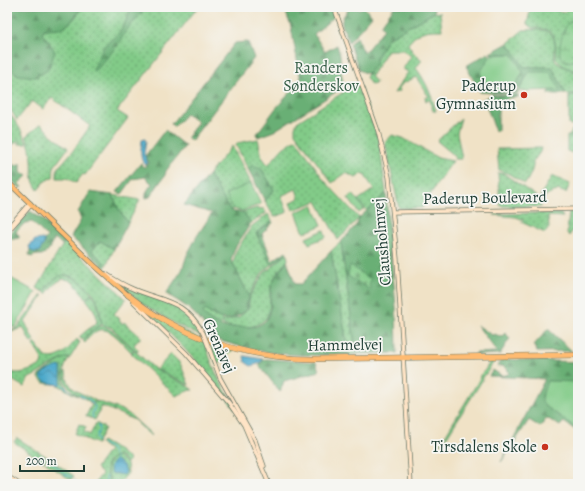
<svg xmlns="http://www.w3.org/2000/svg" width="585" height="491" font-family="Alegreya,serif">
	<defs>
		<pattern id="grass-dots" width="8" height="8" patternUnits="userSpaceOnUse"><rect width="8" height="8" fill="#82cb88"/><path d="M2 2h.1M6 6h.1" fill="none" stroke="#6aa670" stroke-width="1.8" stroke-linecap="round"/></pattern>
		<pattern id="forest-firs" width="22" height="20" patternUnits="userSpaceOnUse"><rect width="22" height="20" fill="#69af74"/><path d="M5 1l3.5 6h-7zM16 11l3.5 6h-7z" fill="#569060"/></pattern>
		<pattern id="wetland-marsh" width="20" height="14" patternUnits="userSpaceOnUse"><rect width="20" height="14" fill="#82cb88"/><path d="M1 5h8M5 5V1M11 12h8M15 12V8" fill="none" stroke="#6aa670"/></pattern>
		<pattern id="cemetery-stones" width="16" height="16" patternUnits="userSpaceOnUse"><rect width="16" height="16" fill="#82cb88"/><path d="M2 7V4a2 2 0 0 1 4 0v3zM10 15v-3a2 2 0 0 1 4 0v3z" fill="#6aa670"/></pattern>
		<pattern id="water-waves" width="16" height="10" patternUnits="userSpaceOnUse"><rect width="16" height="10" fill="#4ca9cb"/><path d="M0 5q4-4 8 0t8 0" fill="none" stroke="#3f8ba6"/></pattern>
	</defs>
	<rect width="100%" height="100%" fill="#f6f6f2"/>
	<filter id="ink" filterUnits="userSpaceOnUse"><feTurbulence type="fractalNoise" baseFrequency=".025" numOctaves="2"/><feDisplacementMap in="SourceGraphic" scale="8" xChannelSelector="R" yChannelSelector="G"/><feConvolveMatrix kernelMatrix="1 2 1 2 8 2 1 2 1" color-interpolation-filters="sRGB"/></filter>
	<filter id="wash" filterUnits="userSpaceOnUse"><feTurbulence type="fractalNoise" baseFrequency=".012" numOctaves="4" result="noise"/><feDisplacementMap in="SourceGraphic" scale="16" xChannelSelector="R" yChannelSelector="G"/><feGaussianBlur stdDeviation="0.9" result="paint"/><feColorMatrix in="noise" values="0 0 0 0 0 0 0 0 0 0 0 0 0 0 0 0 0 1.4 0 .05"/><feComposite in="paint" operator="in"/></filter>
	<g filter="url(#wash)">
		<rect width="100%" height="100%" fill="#f0e2c6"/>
		<!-- grass -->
		<g fill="url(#grass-dots)" stroke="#50845e">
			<path d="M82,7H198L117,111L128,118L85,175L83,174L76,183L67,178H57V169L72,152L90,126L52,98L43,109L32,101L17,120L12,112L7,109V67L49,42L42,34L44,29C65,28 71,26 82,7Z"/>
			<path d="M531,7H547L564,13L568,7H578V72C570,69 561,66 556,59C556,38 556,28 532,28L527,24Z"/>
			<path d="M440,12L442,30C426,30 419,30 408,44L413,52L422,60L416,68C426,81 432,96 436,111H433L430,100L426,101L425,98L429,97L416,77L402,84L399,88L400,91L394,93L408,72L403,69L411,56L403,50H388L371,76L376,82L375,84L371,85L366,77L376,63V58L388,38L433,13Z"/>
			<path d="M523,30C536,30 553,26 555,44C555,50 554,55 555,61C562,68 572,68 578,75V94H566L552,67H524L508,43Z"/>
			<path d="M356,86H360L379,141L386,193L367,211L358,200L374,189L363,173L356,178L346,173L332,183L295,133V127L297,122L345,91Z"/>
			<path d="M569,95H578V135H569L575,126L569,125Z"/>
			<path d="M7,112C16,120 23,133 27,144H19L20,140L13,144L11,148L7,149Z"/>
			<path d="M461,118L457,133L462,159H454L455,156L437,141Z"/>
			<path d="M41,124L50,134L68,148L54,167L53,177L45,181L38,190C30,178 33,174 32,160C31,151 29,144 26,136Z"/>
			<path d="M392,135L403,138L438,158L453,161L438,182L422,208H399L385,143Z"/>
			<path d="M567,136H578V155L567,151Z"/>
			<path d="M258,139L262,157L268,165L283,148L296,139L324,180L359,218L338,240L317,201L293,210L290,203L299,198L296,189L281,196L287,211L286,213L274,217L265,201L274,190L261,168L252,165L248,169L236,145L237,143Z"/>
			<path d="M232,146L251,183L226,194L233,209L230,210L209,174Z"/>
			<path d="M541,148L540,152L533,162C534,169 529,178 525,184L509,174L499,170L497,149Z"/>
			<path d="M498,173H503L537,197L540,202L541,207L501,206L500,205Z"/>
			<path d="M552,176L570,184L566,193L558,190L556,192L553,191L551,194H548L544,198L540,196Z"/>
			<path d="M113,195L140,200L128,223L118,208Z"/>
			<path d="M257,208L264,209L266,213L251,223L243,212Z"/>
			<path d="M569,212H576V217H578V222L569,236L567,233Z"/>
			<path d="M544,213L561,214L563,217L548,216L549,228L545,233L521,222L524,220L516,217L494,215L497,214Z"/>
			<path d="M268,214L272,221L256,233L271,265L262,273L249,296L233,264L236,251L252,226Z"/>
			<path d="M65,241L126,299L114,314L120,319L119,321L123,324L124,322L141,337L134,345L139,350L137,352L112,328L102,324C101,316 100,308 97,300C95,294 90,290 85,286C67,268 57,274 43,292L37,288Z"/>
			<path d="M100,241L114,249L105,268L103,266L105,263L92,251Z"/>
			<path d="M341,242L356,354L349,355L331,251Z"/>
			<path d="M287,254L288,260C282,267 275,274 272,283C269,291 270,302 269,311C265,330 237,329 223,325V320H229L239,317L244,313L248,309L250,296L264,273Z"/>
			<path d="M60,276C75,274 83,284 92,294L86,298C71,278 64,270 46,294L44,292L55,279Z"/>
			<path d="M114,280L178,307L190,317L203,337C167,321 143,306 114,280Z"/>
			<path d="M92,294L96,299L102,324L91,331L82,340L79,337L87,330L96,324C99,314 92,307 86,299Z"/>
			<path d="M42,295L43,296L25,322L34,341L31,343L23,327L7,334V328L14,330L17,328Z"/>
			<path d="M146,310L205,342C211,366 222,387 236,408L235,409C209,375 180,341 148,314Z"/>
			<path d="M205,310L213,315L222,318L221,326C213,323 208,320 202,313Z"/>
			<path d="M104,326L113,331L134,350L131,352C116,336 102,316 85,343L83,341C89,334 95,326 104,326Z"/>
			<path d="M77,339L80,342L70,358C61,356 40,374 29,378L24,387L12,380L7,387V382L9,378L7,377V370C16,377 32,370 41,365L42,359L33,345L35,342L44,356C58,363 69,348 77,339Z"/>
			<path d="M210,343L233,350L217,366Z"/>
			<path d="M135,351L155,369L186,385L193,390H190L176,396L131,353Z"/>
			<path d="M171,354L180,363L189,385L157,369Z"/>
			<path d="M65,358L69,359C63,368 59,382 70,391C73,393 76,393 78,396C71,394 65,388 58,385C48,382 44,387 38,376C46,370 56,363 65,358Z"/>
			<path d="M491,360H495L486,374L483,376V379L443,443L441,445L440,444L479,380L480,375L485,370Z"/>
			<path d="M64,372H66C68,393 83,392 96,401L91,404L90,402C78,394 63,389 64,372Z"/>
			<path d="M97,401L122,410L129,414L152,435L151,436L134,420L102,406L95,420L86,416L91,406Z"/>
			<path d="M96,423L105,428L97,444L75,434L79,424L86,427L84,432L90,435Z"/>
			<path d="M17,438L47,457L44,462L14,442Z"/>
			<path d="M102,441L118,450L130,460L127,463L120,457L115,456L109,460L106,469L110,484H94L102,474L96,468L109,450L100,443Z"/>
			<path d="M113,457H118L127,464L128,473L119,484H111L107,470L108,464Z"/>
			<path d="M48,458L74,476L71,480L46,463Z"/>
		</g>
		<!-- forest -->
		<g fill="url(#forest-firs)" stroke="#447654">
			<path d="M7,7H82L71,22L62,28L44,29L42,34L49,42L55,52L48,70L36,77L18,75L7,67V20L10,16L7,14Z"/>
			<path d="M131,7H146L126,31L117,46L94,73L93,70L104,46L119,33L126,21Z"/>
			<path d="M284,7H331L335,16L314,34L325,52L337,45L340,55L341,71L344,87L274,131L258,137L256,135L276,108L301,81L291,27Z"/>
			<path d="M350,7H354L358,9L364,7L372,16L349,42C342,24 337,23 350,7Z"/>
			<path d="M394,7H432L435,10L433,13L388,38L376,58V63L368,74L359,70L350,44L357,37L364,53L384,29L381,25Z"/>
			<path d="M248,42L254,58L191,141L187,137L198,122L186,114L174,127L171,124L235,43Z"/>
			<path d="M508,43L524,67H552L566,94H547L550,90H560L529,72L519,89L514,88L523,72L512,54H493L490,53Z"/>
			<path d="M488,53L491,56L480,73L492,91H519L518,93H492L480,92L466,66Z"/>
			<path d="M492,95H518V97L508,98L498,108V130L497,131H495L491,118L483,99Z"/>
			<path d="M165,130L185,146L166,171L165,175L150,197L146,198C145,192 149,188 152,184L145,177L133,179L122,194L117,192L141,163L142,166L144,167L149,164V162L145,156Z"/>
			<path d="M7,159L15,166L21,163V172L25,175H28L19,184L22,187L20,188L7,176Z"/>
			<path d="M252,165L261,168L274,190L265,201L248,169Z"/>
			<path d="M209,174L230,210L235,212H243L251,223L235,248L231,260L249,296L247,310C230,322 222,322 205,310L203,313C212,325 224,329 238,327C244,326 251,328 257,326C277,319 267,296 273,282C276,274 282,268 287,261L295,284H301L331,251L349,355C324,355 299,356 274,353C252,350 231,344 210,338C202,316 186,305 166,294L182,270L187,255L197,236L212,213L184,205Z"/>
			<path d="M90,192L113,195L118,208L128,223L114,249L100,241L92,251L105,263L103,266L71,237L81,220L78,212Z"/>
			<path d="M386,193L389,233L396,307L397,353L356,354L341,242L357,224L359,218Z"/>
			<path d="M30,211L42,219L64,240L63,244H61L56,239H54C51,245 48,254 41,255C37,255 35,255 31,257L29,254L30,250L33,252L44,244V240L47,237L32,222L25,223L16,232L19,235V238L9,240L7,239V237Z"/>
			<path d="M272,221L273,223L262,234L272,261L286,251L287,254L271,265L256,233Z"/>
			<path d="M477,325L492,335L495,334L501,337L505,333L510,338L500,354L477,355L475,353L497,352Z"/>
			<path d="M548,329L572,351L537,352L534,345Z"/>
			<path d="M265,359L316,362L319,371L284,381L280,392L259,365Z"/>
			<path d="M503,359L578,362V382L547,381L544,405L578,429V432L564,422L560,426L547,418L540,427L529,420L501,462L545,379L489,376L493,370L502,376L509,374L508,370L503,366H497Z"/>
		</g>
		<!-- wetland -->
		<path fill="url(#wetland-marsh)" stroke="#50845e" d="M578,18V33L575,47L576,59L570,62C567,61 563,60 561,58C557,51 563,29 568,23Z"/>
		<!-- cemetery -->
		<path fill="url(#cemetery-stones)" stroke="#50845e" d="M350,265L365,276L371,279L369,285L371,290L348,276Z"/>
		<!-- garden -->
		<g fill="#82cb88" stroke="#50845e">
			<path d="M512,54L523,72L513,90L492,91L480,73L491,55Z"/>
			<path d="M529,72H550L560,90L519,91Z"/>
			<path d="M251,183L261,204L242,211L233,209L226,194Z"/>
			<path d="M353,194L364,209L359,213L348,198Z"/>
			<path d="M313,205L322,225L304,233L296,212Z"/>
			<path d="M324,230L326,237L309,244L306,238Z"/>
			<path d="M7,276L36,292L15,328L7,324Z"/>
			<path d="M547,381L578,382V429L544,405L542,402L543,393Z"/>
		</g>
		<!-- water -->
		<g fill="url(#water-waves)" stroke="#367380">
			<path d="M145,139L146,141L144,154L148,163L145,165C139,159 141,148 142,140Z"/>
			<path d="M43,239L44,240V244L39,252H33L30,250L29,246L35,240Z"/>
			<path d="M244,356L263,359V360L258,364L251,366L245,362Z"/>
			<path d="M59,366L61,367V383L59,385C52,383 43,384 40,376L46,371Z"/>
			<path d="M116,460L123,465L126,472L124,475L111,473C109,468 111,462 116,460Z"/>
		</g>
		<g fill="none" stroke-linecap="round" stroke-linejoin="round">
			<!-- stream -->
			<g stroke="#4ca9cb" stroke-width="1">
				<path d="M61,384L70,391"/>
				<path d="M80,395L90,400L92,403"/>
				<path d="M93,404L95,407L92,414L93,418"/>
				<path d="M98,441L96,437L99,430L98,425"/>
				<path d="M102,443L111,449L114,455"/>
				<path d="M115,457V460"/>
				<path d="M49,460L65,474L72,477"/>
				<path d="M75,480L78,484"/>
				<path d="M105,484L107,475"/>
			</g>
		</g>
	</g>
	<g filter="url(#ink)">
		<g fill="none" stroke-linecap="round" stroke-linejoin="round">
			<defs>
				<g id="secondary">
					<path d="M334,7L378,131L389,177L397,259L411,484"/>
					<path d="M393,212L578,209"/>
					<path d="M7,229L29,204"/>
					<path d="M7,232L29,207L30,203"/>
					<path d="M106,274C115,280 123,285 133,289C164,302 185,300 203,333"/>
					<path d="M134,302L186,353L229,403L244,425L269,484"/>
					<path d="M209,348L220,378L255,440L264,466"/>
					<path d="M7,476L19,484"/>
				</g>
				<path id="primary" d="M7,181L95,266L128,295"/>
				<path id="highway" d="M128,295C140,304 152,314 166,321C211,346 260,358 312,359L578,355"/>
			</defs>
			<!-- secondary casing -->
			<use href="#secondary" stroke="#687767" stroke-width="5"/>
			<!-- primary casing -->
			<use href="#primary" stroke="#687767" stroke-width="5.5"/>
			<!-- highway casing -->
			<use href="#highway" stroke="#687767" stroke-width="6"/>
			<!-- secondary -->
			<use href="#secondary" stroke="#ffe4c6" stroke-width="3.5"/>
			<!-- primary -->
			<use href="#primary" stroke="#ffbb71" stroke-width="4"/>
			<!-- highway -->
			<use href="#highway" stroke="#ffbb71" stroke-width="5"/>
			<defs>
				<path id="secondary-bridge" d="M203,333L209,348"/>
			</defs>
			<!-- secondary-bridge casing -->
			<use href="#secondary-bridge" stroke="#687767" stroke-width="5" stroke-linecap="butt"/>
			<!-- secondary-bridge -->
			<use href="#secondary-bridge" stroke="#ffe4c6" stroke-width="3.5"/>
		</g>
	</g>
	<!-- markers -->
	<g fill="#c8321e" stroke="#f6f6f2" stroke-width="1.5">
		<circle cx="524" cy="95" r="4"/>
		<circle cx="545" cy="447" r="4"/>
	</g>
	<g text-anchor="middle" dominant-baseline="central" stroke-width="3.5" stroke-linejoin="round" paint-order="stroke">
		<!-- park labels -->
		<g font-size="16" fill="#386049" stroke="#f6f6f2">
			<text x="321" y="68">Randers<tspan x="321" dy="18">Sønderskov</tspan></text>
		</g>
		<!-- poi labels -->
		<g font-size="16" fill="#1f3d34" stroke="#f6f6f2" text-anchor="end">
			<text x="516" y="86">Paderup<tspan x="516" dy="18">Gymnasium</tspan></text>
			<text x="537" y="447">Tirsdalens Skole</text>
		</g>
		<!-- street labels -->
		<g font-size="16" fill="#1f3d34" stroke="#f6f6f2">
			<text transform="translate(485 198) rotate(-1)">Paderup Boulevard</text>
			<text transform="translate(382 242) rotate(-95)">Clausholmvej</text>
			<text transform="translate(345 345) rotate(-1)">Hammelvej</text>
			<text transform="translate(219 346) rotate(66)">Grenåvej</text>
		</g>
	</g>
	<!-- margin -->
	<rect width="585" height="491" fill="none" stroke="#f6f6f2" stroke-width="24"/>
	<!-- scale -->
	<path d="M20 465v6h64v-6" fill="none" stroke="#1f3d34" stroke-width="2"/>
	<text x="26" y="465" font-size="12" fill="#1f3d34" stroke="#f6f6f2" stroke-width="3" paint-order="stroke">200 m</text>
</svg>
